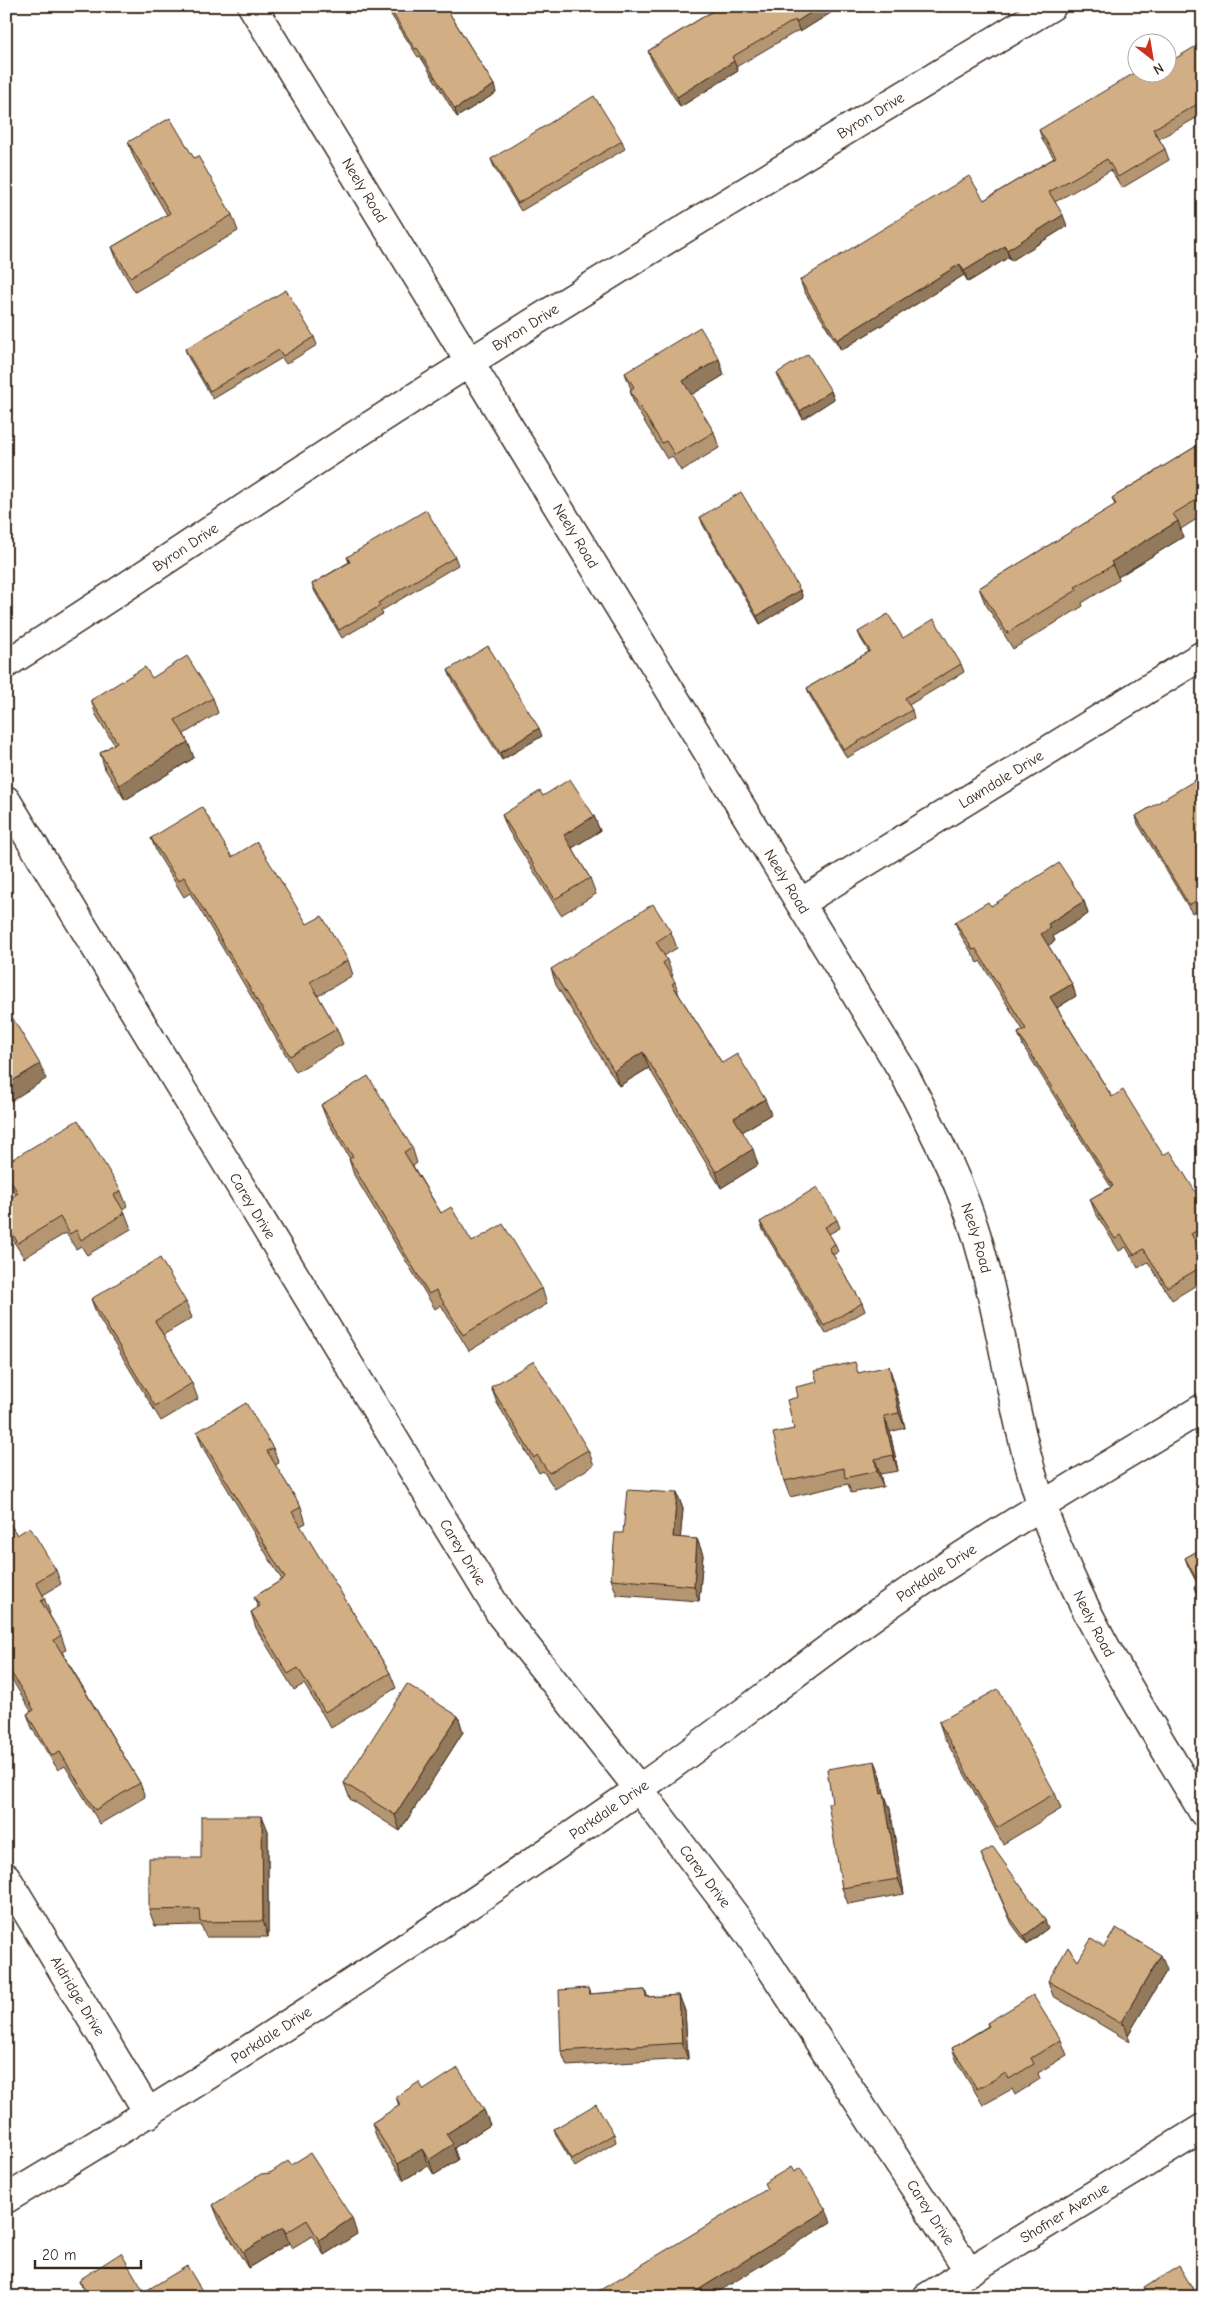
<svg xmlns="http://www.w3.org/2000/svg" width="1209" height="2303" font-family="'Comic Neue',sans-serif">
	<rect width="100%" height="100%" fill="#fff"/>
	<filter id="ink" filterUnits="userSpaceOnUse"><feTurbulence type="fractalNoise" baseFrequency=".02" numOctaves="2"/><feDisplacementMap in="SourceGraphic" scale="10" xChannelSelector="R" yChannelSelector="G"/><feConvolveMatrix kernelMatrix="1 2 1 2 8 2 1 2 1" color-interpolation-filters="sRGB"/></filter>
	<g filter="url(#ink)">
		<g fill="none" stroke-linecap="round" stroke-linejoin="round">
			<defs>
				<g id="minor">
					<path id="s1" d="M252,6L905,1075C931,1127 960,1180 977,1237C1003,1325 1012,1418 1042,1506C1080,1616 1144,1713 1203,1812"/>
					<path id="s2" d="M6,664C124,590 238,511 354,436C584,288 818,147 1052,6"/>
					<path id="s3" d="M6,800L501,1615L639,1789L748,1933L969,2271"/>
					<path id="s4" d="M800,903L1203,655"/>
					<path id="s5" d="M6,1877L149,2114"/>
					<path id="s6" d="M6,2199C221,2071 430,1934 636,1791C742,1717 842,1633 951,1563C1033,1509 1119,1459 1203,1408"/>
					<path id="s7" d="M927,2297L1203,2128"/>
				</g>
			</defs>
			<!-- minor casing -->
			<use href="#minor" stroke="#3b2a1e" stroke-width="31"/>
			<!-- minor -->
			<use href="#minor" stroke="#fff" stroke-width="28"/>
		</g>
		<!-- wall -->
		<g fill="#b59672" stroke="#3b2a1e">
			<path d="M387,6H445L494,85L496,93L457,117L420,56L418,57L388,10Z"/>
			<path d="M721,6H837L836,7L837,9L800,32L799,30L736,67L738,71L680,107L652,61L648,51Z"/>
			<path d="M1203,42V114L1159,139L1165,149L1169,160L1122,188L1111,170L1055,202L1067,226L1011,261L1009,257L968,282L964,275L841,350L804,291L800,280L984,200L1054,158L1043,141L1039,130L1166,72Z"/>
			<path d="M622,141L625,149L521,211L494,167L491,159Z"/>
			<path d="M128,142L194,158L232,215L238,231L135,292L118,263L112,247L167,215L134,158Z"/>
			<path d="M314,337L317,345L286,364L282,358L213,399L188,357L185,349Z"/>
			<path d="M719,359L724,375L691,395L714,432L719,448L681,471L672,456L667,459L635,406L630,391L631,389L625,373Z"/>
			<path d="M777,373L831,391L834,399L803,419L780,381Z"/>
			<path d="M1203,442V515L1181,529L1183,537L1118,577L1119,580L1082,603L1083,606L1013,649L985,603L979,588L1115,505L1112,498Z"/>
			<path d="M700,517L800,590L803,598L760,624L703,525Z"/>
			<path d="M347,557H455L458,565L381,611L383,614L342,638L315,592L312,584L349,562Z"/>
			<path d="M858,632L903,638L961,664L964,672L909,705L912,710L914,718L847,758L810,696L807,688L869,652L861,639Z"/>
			<path d="M448,670L542,736L502,760L451,678Z"/>
			<path d="M152,678L213,698L218,713L184,734L194,758L125,800L105,769L100,753L114,744L96,715L91,700Z"/>
			<path d="M1203,777V907L1192,913L1138,824L1136,816Z"/>
			<path d="M543,796L594,816L600,831L572,848L590,878L596,894L561,915L508,830L502,815Z"/>
			<path d="M151,838L232,857L348,960L353,975L318,996L337,1029L343,1044L296,1072L190,893L184,897L157,853Z"/>
			<path d="M1084,901L1088,914L1053,936L1055,941L1048,945L1072,984L1076,996L1057,1008L1112,1097L1163,1155L1203,1204V1242L1198,1245L1203,1253V1281L1172,1300L1148,1262L1138,1268L1126,1247L1119,1251L1095,1212L1090,1199L1111,1187L1023,1046L1018,1033L1023,1030L980,961L978,963L960,934L955,922L991,906Z"/>
			<path d="M671,932L677,948L664,956L667,960L673,976L671,977L675,982L679,995L722,1063L771,1114L742,1132L758,1165L721,1188L649,1068L619,1086L556,985L551,969Z"/>
			<path d="M321,1105L412,1147L417,1163L413,1166L441,1213L472,1242L542,1288L547,1304L469,1351L441,1305L435,1309L354,1175L349,1159H350L327,1120Z"/>
			<path d="M6,1163L121,1191L127,1206L123,1209L125,1213L131,1229L87,1255L81,1246L76,1249L66,1233L24,1258L6,1229V1201L16,1195L6,1177Z"/>
			<path d="M837,1220L840,1228L829,1234L835,1244L838,1252L833,1255L862,1303L865,1311L826,1334L763,1230L760,1222Z"/>
			<path d="M91,1299L186,1302L192,1318L163,1335L192,1383L198,1399L161,1421L97,1315Z"/>
			<path d="M859,1373L894,1382L905,1428L890,1432L898,1471L880,1474L883,1487L851,1493L848,1484L790,1497L784,1481L794,1429L798,1397Z"/>
			<path d="M491,1387L588,1450L594,1465L555,1489L543,1471L539,1473L497,1403Z"/>
			<path d="M197,1432L273,1448L279,1463L275,1465L301,1507L306,1523L300,1526L390,1673L396,1688L331,1728L304,1684L294,1690L256,1628L251,1612L258,1608L254,1597L282,1580L203,1448Z"/>
			<path d="M677,1493L683,1509L680,1538L697,1539L703,1555L699,1601L617,1595L611,1579L623,1533Z"/>
			<path d="M6,1518L17,1535L56,1570L61,1584L43,1595L50,1613L49,1614L61,1635L66,1650L62,1652L140,1783L145,1797L100,1824L65,1766L58,1770L32,1728L27,1714L31,1711L6,1670Z"/>
			<path d="M1203,1548V1605L1197,1595L1194,1587L1198,1585L1188,1566L1185,1558Z"/>
			<path d="M458,1716L463,1732L400,1831L350,1799L344,1783Z"/>
			<path d="M939,1722L1055,1793L1061,1809L1003,1844L944,1737Z"/>
			<path d="M881,1776L884,1793L890,1809L904,1894L848,1904L842,1888L832,1802Z"/>
			<path d="M262,1816L268,1831V1937H206L201,1925L155,1926L149,1910L201,1858Z"/>
			<path d="M981,1854L1048,1928L1027,1944L1012,1924Z"/>
			<path d="M1104,1947L1167,1970L1128,2035L1130,2042L1053,1996L1048,1981L1078,1961Z"/>
			<path d="M588,1988L590,1994L645,1990L648,1997L679,1995L685,2011L688,2059L567,2066L561,2051Z"/>
			<path d="M987,2023L1061,2040L1067,2055L1038,2073L1040,2079L1015,2095L1012,2089L983,2105L958,2064L952,2048L988,2026Z"/>
			<path d="M424,2090L484,2110L490,2125L454,2148L458,2160L434,2175L428,2165L404,2180L377,2139L372,2123L399,2106L396,2097Z"/>
			<path d="M554,2129L614,2134L616,2142L575,2167L557,2137Z"/>
			<path d="M291,2165L357,2234L324,2255L312,2236L292,2248L289,2243L248,2268L219,2220L213,2205L270,2173Z"/>
			<path d="M79,2280L144,2292L206,2297H86Z"/>
		</g>
		<!-- shaded-wall -->
		<g fill="#937a5c" stroke="#3b2a1e">
			<path d="M821,6H836L837,9L800,32L796,22Z"/>
			<path d="M734,61L738,71L680,107L677,97Z"/>
			<path d="M494,85L496,93L457,117L455,109Z"/>
			<path d="M1063,215L1067,226L1011,261L1007,250Z"/>
			<path d="M1005,246L1009,257L968,282L964,271Z"/>
			<path d="M960,264L964,275L841,350L837,340Z"/>
			<path d="M719,359L724,375L688,397L683,381Z"/>
			<path d="M831,391L834,399L803,419L800,411Z"/>
			<path d="M1178,521L1183,537L1118,577L1111,562Z"/>
			<path d="M800,590L803,598L760,624L757,616Z"/>
			<path d="M539,728L542,736L502,760L500,753Z"/>
			<path d="M188,742L194,758L125,800L119,785Z"/>
			<path d="M594,816L600,831L569,850L564,835Z"/>
			<path d="M1084,901L1088,914L1053,936L1055,941L1046,947L1041,934L1048,924Z"/>
			<path d="M1072,984L1076,996L1055,1009L1050,997Z"/>
			<path d="M643,1052L649,1068L619,1086L614,1071Z"/>
			<path d="M40,1064L46,1079L6,1104V1085Z"/>
			<path d="M765,1099L771,1114L739,1134L734,1118Z"/>
			<path d="M753,1149L758,1165L721,1188L716,1172Z"/>
			<path d="M889,1366L894,1382L905,1428L899,1413Z"/>
			<path d="M884,1416L890,1432L898,1471L893,1455Z"/>
			<path d="M875,1459L880,1474L883,1487L877,1471Z"/>
			<path d="M677,1493L683,1509L679,1553L673,1537Z"/>
			<path d="M697,1539L703,1555L699,1601L694,1586Z"/>
			<path d="M458,1716L463,1732L400,1831L395,1815Z"/>
			<path d="M875,1761L881,1776L886,1810L881,1794Z"/>
			<path d="M884,1793L890,1809L904,1894L898,1879Z"/>
			<path d="M262,1816L268,1831V1937L263,1921Z"/>
			<path d="M1045,1920L1048,1928L1027,1944L1024,1936Z"/>
			<path d="M1161,1955L1167,1970L1128,2035L1125,2026L1121,2022Z"/>
			<path d="M679,1995L685,2011L688,2059L682,2043Z"/>
			<path d="M484,2110L490,2125L454,2148L458,2160L434,2175L429,2160L446,2134Z"/>
			<path d="M422,2149L428,2165L404,2180L398,2164Z"/>
			<path d="M826,2210L831,2222L710,2297H687Z"/>
			<path d="M352,2218L357,2234L324,2255L319,2240Z"/>
			<path d="M283,2227L289,2243L248,2268L243,2252Z"/>
		</g>
		<!-- building -->
		<g fill="#d2ae84" stroke="#3b2a1e">
			<path d="M388,6H445L494,85L455,109L417,48L415,49Z"/>
			<path d="M721,6H821L796,22L795,20L732,57L734,61L677,97L648,51Z"/>
			<path d="M1203,42V101L1153,129L1165,149L1118,177L1107,159L1049,192L1063,215L1007,250L1005,246L964,271L960,264L837,340L800,280L969,176L984,200L1056,157L1039,130L1136,72H1166V64Z"/>
			<path d="M594,96L622,141L518,203L491,159Z"/>
			<path d="M170,118L194,158L198,156L232,215L130,277L112,247L170,213L128,142Z"/>
			<path d="M286,290L314,337L283,356L279,350L210,391L185,349Z"/>
			<path d="M700,327L719,359L683,381L714,432L675,455L666,441L662,443L630,391L634,387L625,373Z"/>
			<path d="M808,354L831,391L800,411L777,373Z"/>
			<path d="M1203,442V496L1173,514L1178,521L1111,562L1113,565L1075,587L1077,590L1007,633L979,588L1116,504L1112,498Z"/>
			<path d="M741,492L800,590L757,616L700,517Z"/>
			<path d="M426,510L455,557L378,603L380,606L339,630L312,584L350,562L347,557Z"/>
			<path d="M888,614L903,638L934,619L961,664L905,698L912,710L844,750L807,688L870,651L858,632Z"/>
			<path d="M488,646L539,728L500,753L448,670Z"/>
			<path d="M187,656L213,698L175,720L188,742L119,785L100,753L117,742L91,700L145,667L152,678Z"/>
			<path d="M1203,777V897L1189,905L1136,816L1197,779L1198,780Z"/>
			<path d="M570,779L594,816L564,835L590,878L555,899L502,815L540,791L543,796Z"/>
			<path d="M202,807L232,857L257,842L307,924L322,916L348,960L310,982L337,1029L290,1056L184,877L178,881L151,838Z"/>
			<path d="M1059,863L1084,901L1048,924L1050,928L1041,934L1072,984L1050,997L1112,1097L1123,1090L1163,1155L1170,1151L1203,1204V1219L1201,1220L1203,1223V1227L1191,1234L1203,1253V1266L1167,1287L1144,1249L1134,1255L1121,1235L1115,1239L1090,1199L1113,1186L1018,1033L1026,1029L976,949L973,950L955,922L988,902L991,906Z"/>
			<path d="M653,904L671,932L656,942L667,960L663,963L675,982L672,984L722,1063L737,1054L765,1099L734,1118L753,1149L716,1172L643,1052L614,1071L551,969Z"/>
			<path d="M6,1007L40,1064L6,1085Z"/>
			<path d="M368,1076L412,1147L404,1152L441,1213L451,1207L472,1242L503,1224L542,1288L463,1335L436,1290L429,1294L349,1159L353,1157L321,1105Z"/>
			<path d="M78,1120L121,1191L114,1195L125,1213L81,1240L76,1230L70,1234L60,1217L18,1243L6,1223V1201L18,1193L6,1173V1163Z"/>
			<path d="M817,1187L837,1220L825,1227L835,1244L829,1248L862,1303L824,1326L760,1222Z"/>
			<path d="M160,1258L186,1302L155,1321L192,1383L155,1406L91,1299Z"/>
			<path d="M534,1361L588,1450L549,1473L537,1455L534,1458L491,1387Z"/>
			<path d="M855,1362L858,1373L889,1366L899,1413L884,1416L893,1455L875,1459L877,1471L845,1478L844,1468L784,1481L773,1433L794,1429L787,1400L798,1397L796,1387L817,1382L814,1371Z"/>
			<path d="M246,1403L273,1448L267,1451L301,1507L292,1512L390,1673L325,1712L298,1668L288,1674L251,1612L260,1606L254,1597L285,1578L197,1432Z"/>
			<path d="M627,1490L677,1493L673,1537L697,1539L694,1586L611,1579L615,1533H623Z"/>
			<path d="M6,1518L17,1535L30,1527L56,1570L36,1582L45,1599L41,1601L61,1635L54,1640L140,1783L95,1810L60,1752L52,1756L27,1714L34,1710L6,1664Z"/>
			<path d="M1203,1548V1602L1194,1587L1199,1584L1185,1558Z"/>
			<path d="M407,1684L458,1716L395,1815L344,1783Z"/>
			<path d="M998,1689L1055,1793L997,1828L939,1722Z"/>
			<path d="M875,1761L881,1794L884,1793L898,1879L842,1888L828,1803L832,1802L827,1769Z"/>
			<path d="M201,1816H262L263,1921L200,1922L199,1909L149,1910V1858H201Z"/>
			<path d="M993,1847L1045,1920L1024,1936L1009,1916L981,1854Z"/>
			<path d="M1116,1928L1161,1955L1121,2022L1125,2026L1048,1981L1068,1947L1078,1961L1091,1939L1104,1947Z"/>
			<path d="M588,1988L589,1994L645,1990L646,1997L679,1995L682,2043L561,2051L559,1990Z"/>
			<path d="M1033,1995L1061,2040L1031,2058L1034,2064L1009,2079L1006,2073L977,2089L952,2048L989,2026L987,2023Z"/>
			<path d="M458,2068L484,2110L446,2134L453,2144L429,2160L422,2149L398,2164L372,2123L400,2105L396,2097L419,2082L424,2090Z"/>
			<path d="M596,2104L614,2134L572,2159L554,2129Z"/>
			<path d="M310,2153L352,2218L319,2240L307,2220L286,2233L283,2227L243,2252L213,2205L261,2174L270,2173L288,2161L291,2165Z"/>
			<path d="M791,2167L794,2172L800,2168L826,2210L687,2297H593L592,2295L767,2189L764,2183Z"/>
			<path d="M121,2253L144,2292L187,2266L206,2297H89L79,2280Z"/>
			<path d="M1179,2266L1198,2297H1150L1144,2288Z"/>
		</g>
	</g>
	<g text-anchor="middle" dominant-baseline="central" stroke-width="4" stroke-linejoin="round" paint-order="stroke">
		<!-- street labels -->
		<g font-size="15" fill="#3b2a1e" stroke="#fff">
			<text stroke="none"><textPath href="#s2" startOffset="1024">Byron Drive</textPath></text>
			<text stroke="none"><textPath href="#s1" startOffset="216">Neely Road</textPath></text>
			<text stroke="none"><textPath href="#s2" startOffset="619">Byron Drive</textPath></text>
			<text stroke="none"><textPath href="#s1" startOffset="621">Neely Road</textPath></text>
			<text stroke="none"><textPath href="#s2" startOffset="214">Byron Drive</textPath></text>
			<text stroke="none"><textPath href="#s4" startOffset="236">Lawndale Drive</textPath></text>
			<text stroke="none"><textPath href="#s1" startOffset="1026">Neely Road</textPath></text>
			<text stroke="none"><textPath href="#s3" startOffset="475">Carey Drive</textPath></text>
			<text stroke="none"><textPath href="#s1" startOffset="1431">Neely Road</textPath></text>
			<text stroke="none"><textPath href="#s3" startOffset="880">Carey Drive</textPath></text>
			<text stroke="none"><textPath href="#s6" startOffset="1122">Parkdale Drive</textPath></text>
			<text stroke="none"><textPath href="#s1" startOffset="1836">Neely Road</textPath></text>
			<text stroke="none"><textPath href="#s6" startOffset="718">Parkdale Drive</textPath></text>
			<text stroke="none"><textPath href="#s3" startOffset="1285">Carey Drive</textPath></text>
			<text stroke="none"><textPath href="#s5" startOffset="139">Aldridge Drive</textPath></text>
			<text stroke="none"><textPath href="#s6" startOffset="312">Parkdale Drive</textPath></text>
			<text stroke="none"><textPath href="#s3" startOffset="1690">Carey Drive</textPath></text>
			<text stroke="none"><textPath href="#s7" startOffset="161">Shofner Avenue</textPath></text>
		</g>
	</g>
	<!-- margin -->
	<rect width="1209" height="2303" fill="none" stroke="#fff" stroke-width="25"/>
	<rect x="12" y="12" width="1184" height="2278" fill="none" stroke="#3b2a1e" stroke-width="2" filter="url(#ink)"/>
	<!-- north arrow -->
	<g transform="translate(1152 58) rotate(149)"><circle r="24" fill="#ffffff" stroke="#b1aaa5"/>
	<path d="M0-4L9 19L0 12L-9 19Z" fill="#c8321e"/>
	<text y="-8" font-size="14" font-weight="bold" text-anchor="middle" fill="#3b2a1e">N</text>
	</g>
	<!-- scale -->
	<path d="M35 2260v8h106v-8" fill="none" stroke="#3b2a1e" stroke-width="2.5"/>
	<text x="42" y="2260" font-size="15" fill="#3b2a1e" stroke="#ffffff" stroke-width="4" paint-order="stroke">20 m</text>
</svg>
